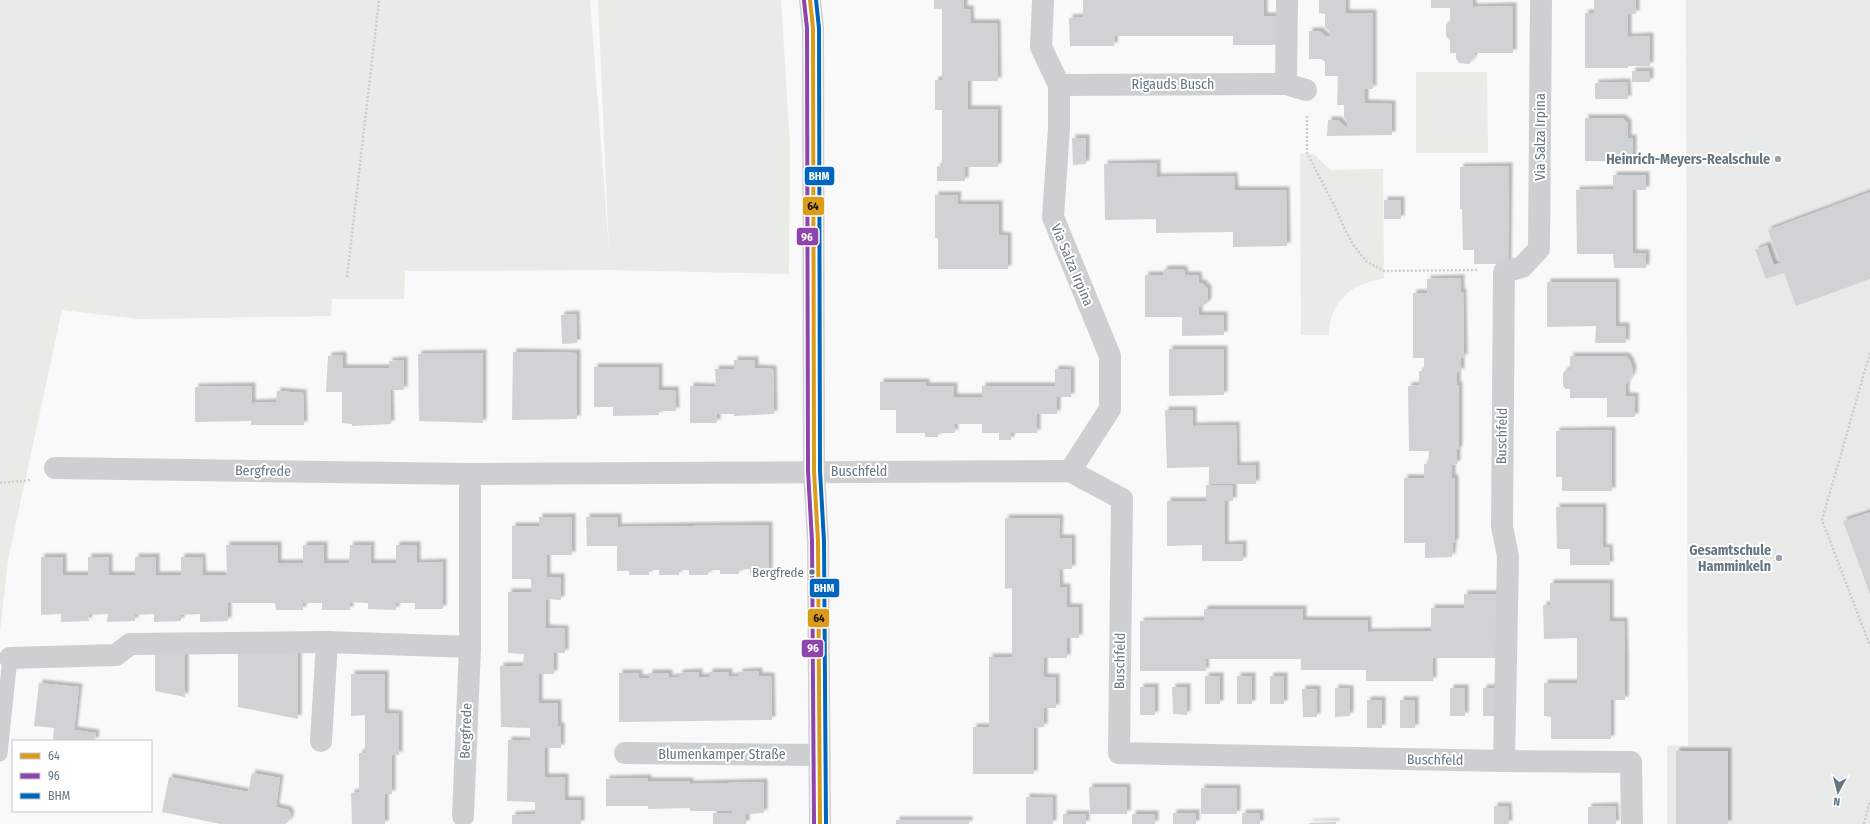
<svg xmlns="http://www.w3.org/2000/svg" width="1870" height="824" font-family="'Fira Sans Condensed',sans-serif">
	<defs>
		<filter id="shadow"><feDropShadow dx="3.5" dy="-3.5" stdDeviation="1" flood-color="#0004"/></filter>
	</defs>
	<rect width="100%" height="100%" fill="#f9f9f9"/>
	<!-- built -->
	<path fill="#e8e9e9" d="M1686,0H1870V824H1667V746H1688Z"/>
	<!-- green -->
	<g fill="#e8ebe6">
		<path d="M0,0H590L609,250L598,0H781L790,146L789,274L610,270L405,271L404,299H332L331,316L139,319L62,310L8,560L0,632Z"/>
		<path d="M1416,72H1487L1488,153H1416Z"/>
		<path d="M1300,154H1314L1330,170L1383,169L1384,279C1352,282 1329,302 1329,335H1301Z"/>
	</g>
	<!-- building -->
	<g fill="#d0d2d3" filter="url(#shadow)">
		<path d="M934,0H964V9H970L971,23H997L998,81H968V109H998V167H965V181H937V166L942,167V110H935V80H942V9H934Z"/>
		<path d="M1083,0H1264V16H1278V45H1233V36H1115L1114,46H1070L1069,18L1083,17Z"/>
		<path d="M1319,0H1346V13H1373V89H1365V103L1392,104V135L1327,136L1328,120H1338L1344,126L1347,127V122L1344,118V105H1337L1338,76H1325V62L1321,59H1309V31H1320L1326,37L1329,36V31L1325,27V14L1319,13Z"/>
		<path d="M1431,0H1473V7L1513,6V53H1475L1474,57L1469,64L1459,63L1456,58V53H1450V41L1446,36V25L1450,20V8H1431Z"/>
		<path d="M1594,0H1636V14H1628V37L1650,36V66H1628V68H1585V13H1594Z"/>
		<rect x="1632" y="71" width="18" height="11"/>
		<path d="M1627,82L1628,99H1595V83Z"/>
		<path d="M1585,118H1622L1628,123V138H1633V161H1585Z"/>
		<path d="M1072,138H1086V164L1073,165Z"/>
		<path d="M1157,163V177L1234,176L1235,190H1286L1287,246L1233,247V232L1156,233V219L1105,220L1104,164Z"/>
		<path d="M1509,166L1508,264H1474V250H1463L1462,209H1460V167Z"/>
		<path d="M1613,175H1646V190H1633V253H1646V268H1614L1613,254H1577L1576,190L1613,189Z"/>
		<path d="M1870,192V279L1796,306L1784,273L1766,279L1755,250L1767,245L1774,265L1780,263L1768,230Z"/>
		<path d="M935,195H958L957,204H999V235L1008,236V269H938V238H935Z"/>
		<rect x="1384" y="200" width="17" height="19"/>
		<path d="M1165,269H1182L1185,271L1184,275H1198L1199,283H1202L1208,289V302L1202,307H1199V315H1224V335L1182,336V317H1145V275H1163V271Z"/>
		<path d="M1461,278V292H1463L1464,358L1461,357V372H1457V385H1459V450H1457V464L1452,465V478H1455V543H1453L1452,557L1425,558V543H1404V478H1424V464H1428L1429,451H1409L1408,386L1419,385V371H1424V358H1413V293H1427V279Z"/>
		<path d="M1547,282H1616V326H1626V343H1595L1596,326L1547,327Z"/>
		<path d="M576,314L577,343L562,344L561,315Z"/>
		<path d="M1169,349H1224V395L1169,396Z"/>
		<path d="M513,352L577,353V419L512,420Z"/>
		<path d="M483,353V423L419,421L418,354Z"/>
		<path d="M343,355V368H389V361L404,360V390H390L391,424L352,426V424L342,423V392H326L328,356Z"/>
		<path d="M1570,356H1626L1630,361L1633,370L1632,376L1626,384V396H1635V417H1607V398H1570V389H1566L1563,386V373L1567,369H1570Z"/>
		<path d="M734,360H755V368L773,369L774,414L734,416V414H717V423H690V386L716,387L715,369H734Z"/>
		<path d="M594,367H659V390H675L676,411H659V415L613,416V407H594Z"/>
		<path d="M1055,369L1071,370V397H1057V414H1037V433H1011V440H999V433H982V424H954L955,433H938V437H925V433H896V410H880V382H926V386H954V397H982V386H1055Z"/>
		<path d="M252,386V403L276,402L277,391L303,393L304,425H251V421L195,422V387Z"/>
		<path d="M1165,410H1193V426L1236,425L1237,466L1256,465V484H1209V467L1167,468Z"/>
		<path d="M1612,430V491H1562V477H1556V431Z"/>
		<path d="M1206,485H1233V501H1225V545L1243,544V561H1202V545L1167,546V501H1206Z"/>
		<path d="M1556,507H1603V548L1609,547L1610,565H1570V549H1557Z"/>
		<path d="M1870,512V594L1843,521Z"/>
		<path d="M539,517H572V555H547V577H561V600L546,599V628L565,629V653H554V674H539V703H558V726H561V748H545V777H565V800H581V824H512V815L535,814V802L507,801L508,740L530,741V728L501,727L500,666H523L524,654L508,653V592H531V579H512V526H539Z"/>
		<path d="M586,517H618V527L769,525V574H750V569L739,570V574H720V570H709L708,575H689V570H679V575H659V570H649V575H629V571H617V546H587Z"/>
		<path d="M1005,518H1060L1059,538H1072V569H1059L1060,587H1067V607H1079V638H1067V658H1044V677H1056V708H1044V727L1034,728V774H973V727H989V657H1012V588L1005,589Z"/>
		<path d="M226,545H278V563H303V545H324V563H349L350,545H371V563H396V545H417V563L443,562V609H415V603H396V610L368,609V603L350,602V610H322V603H303V610H276L275,603H228V621L200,622V614L181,615V621L154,622V614L135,615V621L107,622L108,614L88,615L89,621L61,622V614L41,615V557H63V575H88V557H109V575H135V557H156V575H181V557H202L203,575H227Z"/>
		<path d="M1550,583H1610V621H1624L1625,661V700H1611V739H1551V717L1544,716V683H1577V638L1544,639L1543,605H1550Z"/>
		<path d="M1464,594H1497V658H1433V681H1366V670H1301V659H1205L1206,671H1140V621L1204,620V609H1303V620H1368V632L1431,631V608H1464Z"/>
		<path d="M155,649H185V697L155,691Z"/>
		<path d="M298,649V719L238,707V650Z"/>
		<path d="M759,671V676H771L772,720L619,722V673H639V678H649V673H669V678L679,677V673L699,672V677H709V672H729V677L739,676V672Z"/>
		<path d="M351,674H385V713L399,714V755H392V794H385V824H352L351,793L359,792V753H365V715L351,716Z"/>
		<rect x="1205" y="676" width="15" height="28"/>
		<rect x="1237" y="676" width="15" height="28"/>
		<rect x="1270" y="676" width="14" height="28"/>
		<path d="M39,683L79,687L74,730L96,733L95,741H53L54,728L34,726Z"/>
		<rect x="1140" y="687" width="15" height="28"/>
		<path d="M1172,687H1187V715L1173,714Z"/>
		<path d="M1335,688L1350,689V716L1335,717Z"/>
		<rect x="1450" y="688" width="15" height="28"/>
		<rect x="1483" y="688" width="14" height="28"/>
		<path d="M1302,689H1317V717H1303Z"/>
		<rect x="1367" y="700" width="15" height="28"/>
		<rect x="1400" y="700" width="15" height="28"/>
		<rect x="1676" y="751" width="52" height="73"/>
		<path d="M252,773L280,778L276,807L288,810L291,815L289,821L285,824H221L162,812L169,777L248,792Z"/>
		<path d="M648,778V781H690V784L764,782V813L746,814V824H713V813H732V811H690V808L648,809V806H606V779Z"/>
		<path d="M1089,787H1127V814H1090Z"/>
		<rect x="1201" y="788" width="36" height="26"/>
		<path d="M1026,797L1053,798V824H1026Z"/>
		<path d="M1494,806H1508L1509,824H1494Z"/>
		<path d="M1615,806L1616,824H1588V807Z"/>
		<rect x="1173" y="813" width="23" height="11"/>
		<rect x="1242" y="813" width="18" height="11"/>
		<rect x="1063" y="814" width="23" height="10"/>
		<rect x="1132" y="814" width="23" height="10"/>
		<rect x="896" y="820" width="73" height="4"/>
		<path d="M1336,822V824H1309V823Z"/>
	</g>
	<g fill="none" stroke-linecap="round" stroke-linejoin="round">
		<!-- path -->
		<g stroke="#cbcccd" stroke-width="2.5" stroke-dasharray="2 2" stroke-linecap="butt">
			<path d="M1307,116V153L1336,209L1345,230L1354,246L1367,262L1384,271L1478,270"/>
			<path d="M347,277L379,0"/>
			<path d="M1870,353L1822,520L1870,646"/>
			<path d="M0,483L31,480"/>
			<path d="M1864,824L1870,800"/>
		</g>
		<!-- service -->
		<path stroke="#cecfd0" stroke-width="15" d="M0,754L10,658"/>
		<!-- minor -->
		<g stroke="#cecfd0" stroke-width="22">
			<path d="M810,0L813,28L814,471L818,541L820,824"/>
			<path d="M1043,0L1041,47L1059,85V128L1053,217L1110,356V409L1070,471"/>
			<path d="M1286,84L1287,0"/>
			<path d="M1059,85L1286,84L1306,90"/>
			<path d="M55,468L470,474L1070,471L1122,499L1119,753L1504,761L1631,762L1632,824"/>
			<path d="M10,658L116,655L130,644L327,642L470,647V474"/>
			<path d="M321,741L327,642"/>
			<path d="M625,753L819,755"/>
			<path d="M1504,761L1508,556L1502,527L1504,272L1522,267L1539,249L1541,0"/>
			<path d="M463,816L470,647"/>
		</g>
		<defs>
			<path id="bus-1" d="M810,0L813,28L814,471L818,541L820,824"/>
			<path id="bus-2" d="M804,1L807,28L808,471L812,541L814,824"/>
			<path id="bus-3" d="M816,0L819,28L820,471L824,541L826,824"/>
		</defs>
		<!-- bus-1 casing -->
		<use href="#bus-1" stroke="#fff" stroke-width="7"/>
		<!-- bus-2 casing -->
		<use href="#bus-2" stroke="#fff" stroke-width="7"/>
		<!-- bus-3 casing -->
		<use href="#bus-3" stroke="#fff" stroke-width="7"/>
		<!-- bus-1 -->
		<use href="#bus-1" stroke="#da9c1a" stroke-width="4"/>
		<!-- bus-2 -->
		<use href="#bus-2" stroke="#8e44ad" stroke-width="4"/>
		<!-- bus-3 -->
		<use href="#bus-3" stroke="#0065bd" stroke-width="4"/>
	</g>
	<!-- markers -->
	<g fill="#99a4ac" stroke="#fff" stroke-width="1.5">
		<circle cx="1778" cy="159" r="4"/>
		<circle cx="1779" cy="558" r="4"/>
	</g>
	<circle fill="#657683" stroke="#fff" stroke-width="1.5" cx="812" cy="572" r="3.5"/>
	<g text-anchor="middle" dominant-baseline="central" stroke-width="4" stroke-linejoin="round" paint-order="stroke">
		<!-- bus labels -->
		<g font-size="13" fill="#657683" stroke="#fff" text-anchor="end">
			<text x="804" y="572">Bergfrede</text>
		</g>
		<!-- street labels -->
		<g font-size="14" fill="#657683" stroke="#fff">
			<text x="1173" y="84">Rigauds Busch</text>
			<text transform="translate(1540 137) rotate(-90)">Via Salza Irpina</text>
			<text transform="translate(1072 265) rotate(67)">Via Salza Irpina</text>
			<text transform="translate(1502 436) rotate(-89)">Buschfeld</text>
			<text transform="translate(263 471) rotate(1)">Bergfrede</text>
			<text x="859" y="471">Buschfeld</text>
			<text transform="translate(1120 661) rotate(-89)">Buschfeld</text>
			<text transform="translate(466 731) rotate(-88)">Bergfrede</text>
			<text x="722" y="754">Blumenkamper Straße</text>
			<text transform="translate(1435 760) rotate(1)">Buschfeld</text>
		</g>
		<!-- poi labels -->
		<g font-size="14" font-weight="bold" fill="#657683" stroke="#fff" text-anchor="end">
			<text x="1770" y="159">Heinrich-Meyers-Realschule</text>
			<text x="1771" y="550">Gesamtschule<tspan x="1771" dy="16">Hamminkeln</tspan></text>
		</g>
	</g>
	<g stroke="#fff" stroke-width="1.5">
		<rect x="804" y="166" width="31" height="20" rx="4" fill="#0065bd"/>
		<rect x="802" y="196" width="23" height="20" rx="4" fill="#da9c1a"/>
		<rect x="796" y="227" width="23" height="19" rx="4" fill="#8e44ad"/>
		<rect x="809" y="578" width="31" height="20" rx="4" fill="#0065bd"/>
		<rect x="807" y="608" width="23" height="20" rx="4" fill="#da9c1a"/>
		<rect x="801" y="639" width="23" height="19" rx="4" fill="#8e44ad"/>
	</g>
	<g font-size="11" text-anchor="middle" font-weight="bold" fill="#fff">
		<text x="819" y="180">BHM</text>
		<text x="807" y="241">96</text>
		<text x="824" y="592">BHM</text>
		<text x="813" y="652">96</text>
	</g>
	<g font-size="11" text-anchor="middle" font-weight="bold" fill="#111">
		<text x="813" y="210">64</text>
		<text x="819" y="622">64</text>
	</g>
	<!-- legend -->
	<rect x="12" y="740" width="140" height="72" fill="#ffffff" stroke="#c1c8cd"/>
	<rect x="20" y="753" width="20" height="6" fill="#da9c1a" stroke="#c1c8cd"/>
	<text x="48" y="760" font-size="12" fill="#657683">64</text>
	<rect x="20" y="773" width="20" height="6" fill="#8e44ad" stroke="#c1c8cd"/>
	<text x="48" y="780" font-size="12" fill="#657683">96</text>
	<rect x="20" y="793" width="20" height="6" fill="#0065bd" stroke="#c1c8cd"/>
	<text x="48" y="800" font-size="12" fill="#657683">BHM</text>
	<!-- north arrow -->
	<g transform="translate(1838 792) rotate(187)" stroke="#ffffff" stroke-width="3" paint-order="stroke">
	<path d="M0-3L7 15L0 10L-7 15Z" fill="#657683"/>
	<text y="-6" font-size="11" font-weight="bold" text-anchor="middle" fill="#657683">N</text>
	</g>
</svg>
